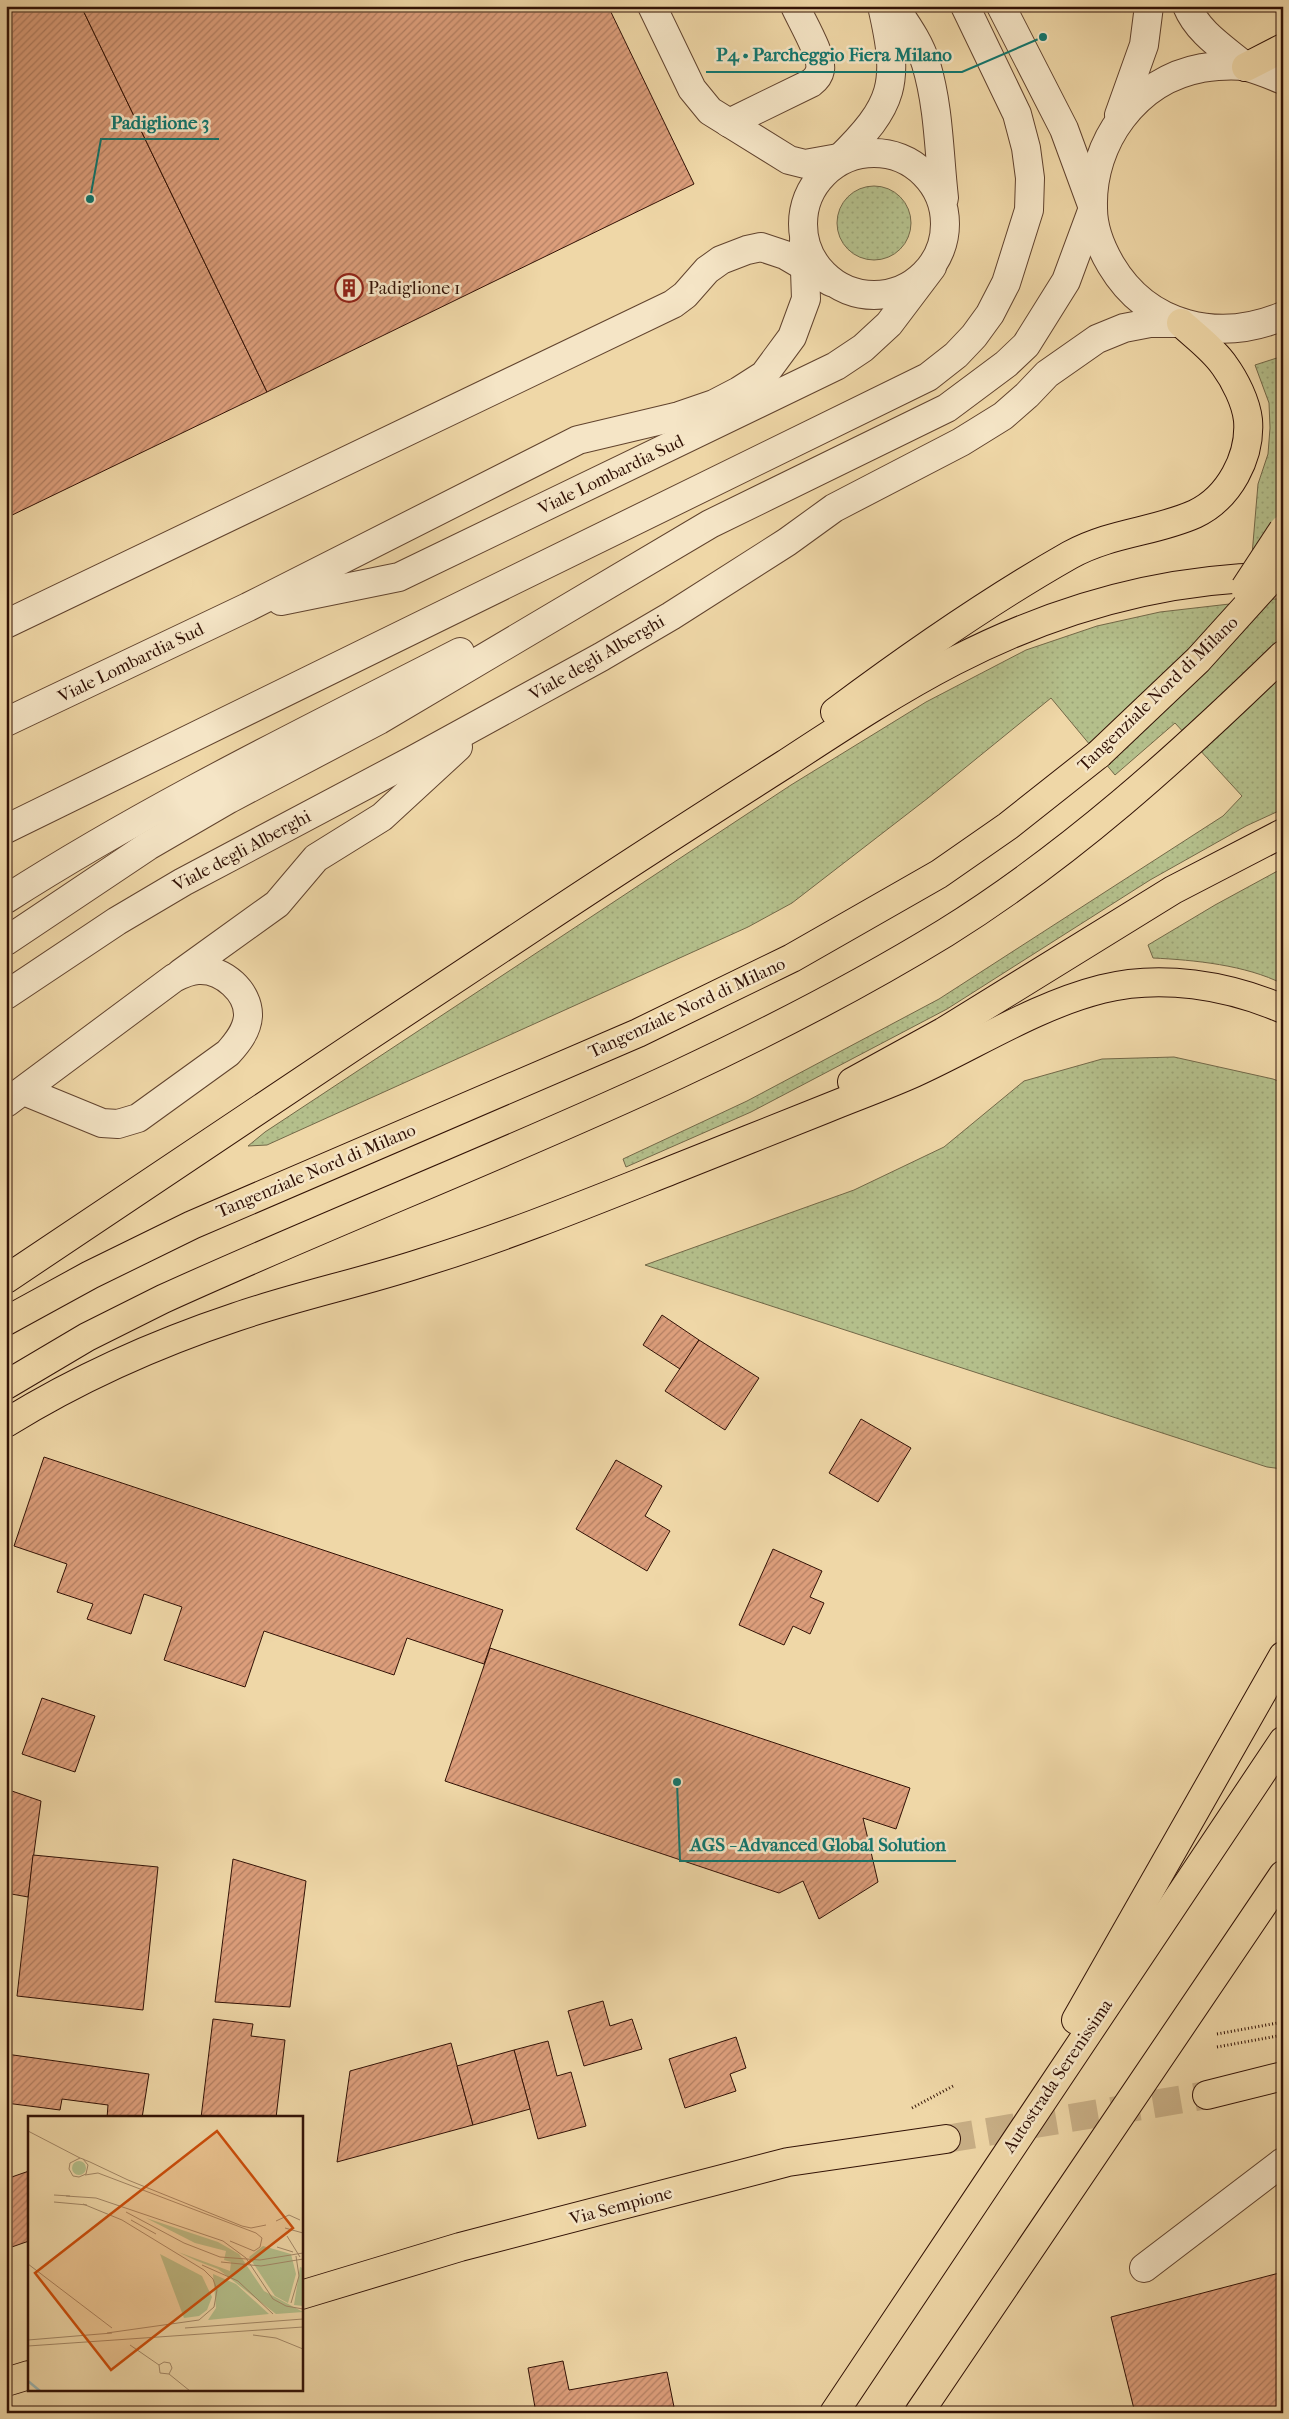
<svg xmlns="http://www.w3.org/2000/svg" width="1289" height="2419" font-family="'IM FELL French Canon',serif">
	<defs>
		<pattern id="grass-dots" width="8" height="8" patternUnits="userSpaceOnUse" patternTransform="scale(1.25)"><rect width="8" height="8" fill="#b4bf8b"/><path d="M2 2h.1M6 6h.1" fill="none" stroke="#9ba376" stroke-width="1.8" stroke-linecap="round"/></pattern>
		<pattern id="building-hatch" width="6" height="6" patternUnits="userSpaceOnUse" patternTransform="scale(1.25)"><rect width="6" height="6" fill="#dc9e7b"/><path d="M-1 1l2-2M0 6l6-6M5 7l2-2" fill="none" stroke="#b37f63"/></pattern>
	</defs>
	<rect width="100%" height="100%" fill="#efd7a7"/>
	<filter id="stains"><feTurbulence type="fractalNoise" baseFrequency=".004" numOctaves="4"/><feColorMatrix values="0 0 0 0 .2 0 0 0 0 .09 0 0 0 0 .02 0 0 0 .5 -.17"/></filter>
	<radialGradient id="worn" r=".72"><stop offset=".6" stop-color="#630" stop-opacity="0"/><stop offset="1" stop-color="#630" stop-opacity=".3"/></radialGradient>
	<!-- grass -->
	<g fill="url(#grass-dots)" stroke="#736848">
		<circle cx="874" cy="223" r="37"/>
		<path d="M1283,356V555H1252L1258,484L1268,454L1270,428L1269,403L1255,365Z"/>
		<path d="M1273,599H1283V809L1246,826L1150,880L947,1009L751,1112L626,1167L623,1159L747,1101L939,999L1223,816L1242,796L1175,723L1115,775L1051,698L928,798L792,903L748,927L267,1145L248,1146L265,1132L791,785L926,702L1026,650L1097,626L1160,612Z"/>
		<path d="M1283,868V984C1246,965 1194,960 1153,958L1148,945L1215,905Z"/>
		<path d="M1174,1057L1273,1079L1283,1083V1469L1267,1467L645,1265L854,1190L944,1147L1024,1081L1102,1059Z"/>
	</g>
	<!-- building -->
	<g fill="url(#building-hatch)" stroke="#321206">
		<path d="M6,6H81L267,392L6,518Z"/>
		<path d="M81,6H608L694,184L267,392Z"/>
		<path d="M662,1315L699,1340L680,1369L643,1345Z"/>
		<path d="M699,1340L759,1378L725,1430L665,1391Z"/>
		<path d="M861,1419L911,1448L878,1502L829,1473Z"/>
		<path d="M44,1457L503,1610L484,1664L407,1638L394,1675L264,1631L245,1687L164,1660L182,1607L144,1594L131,1634L87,1619L93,1604L57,1592L67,1564L14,1546Z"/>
		<path d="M616,1460L662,1486L645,1516L670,1531L647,1571L576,1529Z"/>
		<path d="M773,1549L822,1571L810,1597L824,1603L810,1634L793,1626L784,1645L739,1625Z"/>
		<path d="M490,1648L910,1788L896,1829L863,1818L878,1882L819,1919L803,1881L779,1893L445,1781Z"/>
		<path d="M42,1698L95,1716L75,1772L22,1754Z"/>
		<path d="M6,1789L41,1801L28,1897L6,1893Z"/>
		<path d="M33,1855L158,1867L143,2010L17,1996Z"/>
		<path d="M233,1859L306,1881L290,2007L215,2002Z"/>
		<path d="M603,2001L610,2026L632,2019L642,2049L584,2066L568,2011Z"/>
		<path d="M213,2019L253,2024L251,2036L285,2040L276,2118H201Z"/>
		<path d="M736,2037L746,2068L730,2074L736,2091L685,2108L669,2059Z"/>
		<path d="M548,2041L557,2076L571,2072L586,2126L538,2139L514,2050Z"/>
		<path d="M451,2043L473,2125L337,2162L350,2071Z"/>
		<path d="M514,2050L530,2109L473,2125L457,2066Z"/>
		<path d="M6,2054L149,2074L142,2118H107L108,2105L62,2099L60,2110L6,2103Z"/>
		<path d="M29,2171V2241L6,2249V2179Z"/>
		<path d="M1283,2272V2413H1118L1134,2409L1111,2317Z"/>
		<path d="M563,2361L569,2390L667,2372L674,2407L643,2413H536L528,2368Z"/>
	</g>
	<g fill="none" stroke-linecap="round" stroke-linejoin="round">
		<!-- major-tunnel -->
		<path stroke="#c9b087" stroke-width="28" stroke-dasharray="28 14" stroke-linecap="butt" d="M946,2139L1207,2095"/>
		<defs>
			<g id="minor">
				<path d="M652,6L692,89L710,111L789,160L805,164L844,157"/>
				<path d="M894,6C906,24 920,43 926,64C939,107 939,154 944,198"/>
				<path d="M1187,6C1198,33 1225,49 1246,67"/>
				<path d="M1283,80C1271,75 1259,70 1247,67C1233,64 1216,66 1202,68C1136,80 1091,142 1093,208C1093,227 1101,248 1111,265C1148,327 1219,343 1283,316"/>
				<path d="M1119,115L1144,45L1149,6"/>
				<path d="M729,123L811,83C815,80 819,76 820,70C823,56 801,20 795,6"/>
				<circle cx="874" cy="224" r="71"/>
				<path d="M838,160C895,104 900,84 882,6"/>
				<path d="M281,601L399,577L836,366L863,348L889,324L932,267"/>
				<path d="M6,624L673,304L685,295L707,270L721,260L747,250L761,247L785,255L831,282"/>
				<path d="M6,722L248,607L578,440L679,416L714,404L739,391L764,375L792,337L806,299L804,241"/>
				<path d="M6,829L928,377L956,355L974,336L990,314L1006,283L1029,210L1030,178L1026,148L1017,114L965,6"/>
				<path d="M6,899C151,806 306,731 460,652"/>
				<path d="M6,941L148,846L229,799L379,720L710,524L947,408L1006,364L1026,345L1066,281L1093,208L1064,129L1001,6"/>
				<path d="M181,973L277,904L316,858L382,817L458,747"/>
				<path d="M6,995L117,921L183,882L413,760L601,657L671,616L787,542L834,508L961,442L1003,416L1027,395L1047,374L1097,339L1124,328L1150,323H1181"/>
				<path d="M6,1103L174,978C182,974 190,970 199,970C223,969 249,992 248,1016C247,1031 237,1043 228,1053L138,1118L118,1124L102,1123L24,1091"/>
				<path d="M1144,2268L1283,2162"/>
			</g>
			<g id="major">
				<path d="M1207,2095L1283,2076"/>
				<path d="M301,2295L460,2247L788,2162L946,2139"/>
				<path d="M6,2382L29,2375"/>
			</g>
			<g id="highway">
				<path d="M1246,67L1283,48"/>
				<path d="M835,712C910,656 989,601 1070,555C1112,532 1155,532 1195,514C1229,498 1251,457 1248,420C1246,402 1235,380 1224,365C1213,349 1195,336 1181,323"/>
				<path d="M852,1082L943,1032L1173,890L1283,833"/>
				<path d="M6,1279C181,1162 356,1044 532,928C616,872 700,818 785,764C840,728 896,691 954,661C1053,610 1160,579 1271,577"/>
				<path d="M6,1321L90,1275L192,1225L638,1033L792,958L939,874L1008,826L1099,754"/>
				<path d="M6,1385L87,1337L163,1299C424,1180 700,1083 945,933C1070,855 1178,757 1283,655"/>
				<path d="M6,1423C79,1378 155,1344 236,1317C297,1296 360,1283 421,1263C506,1237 589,1203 672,1170C723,1150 774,1129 825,1109C854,1097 885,1086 914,1073C976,1045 1035,1006 1102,989C1161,974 1227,985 1283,1009"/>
				<path d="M1076,2020L1283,1656"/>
				<path d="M834,2413L1283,1741"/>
				<path d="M919,2413L1283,1875"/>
			</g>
		</defs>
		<!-- minor casing -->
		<use href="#minor" stroke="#61432e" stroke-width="30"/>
		<!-- major casing -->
		<use href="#major" stroke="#321206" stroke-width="30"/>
		<!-- highway casing -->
		<use href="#highway" stroke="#321206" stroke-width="30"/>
		<!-- path -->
		<g stroke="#321206" stroke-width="3" stroke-dasharray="1 2.5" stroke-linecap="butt">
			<path d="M1217,2034L1283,2022"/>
			<path d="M1217,2047L1283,2035"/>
			<path d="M912,2108L955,2085"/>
		</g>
		<!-- minor -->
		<use href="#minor" stroke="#f5e5c6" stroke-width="28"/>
		<!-- major -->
		<use href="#major" stroke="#efd7a7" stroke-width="28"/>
		<!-- highway -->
		<use href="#highway" stroke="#efd7a7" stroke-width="28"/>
		<defs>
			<g id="highway-bridge">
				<path d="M1245,588L1283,530"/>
				<path d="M1099,754L1198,660L1283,566"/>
			</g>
		</defs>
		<!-- highway-bridge casing -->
		<use href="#highway-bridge" stroke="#321206" stroke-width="30" stroke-linecap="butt"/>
		<!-- highway-bridge -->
		<use href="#highway-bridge" stroke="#efd7a7" stroke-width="28"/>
	</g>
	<!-- icons -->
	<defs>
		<symbol id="building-ring" viewBox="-11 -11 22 22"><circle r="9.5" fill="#f5e5c6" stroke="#8f2418" stroke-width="1.5"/><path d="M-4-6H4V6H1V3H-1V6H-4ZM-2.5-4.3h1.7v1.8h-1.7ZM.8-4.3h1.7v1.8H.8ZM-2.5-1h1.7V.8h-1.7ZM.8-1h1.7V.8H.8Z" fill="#8f2418"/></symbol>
	</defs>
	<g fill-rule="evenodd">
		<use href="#building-ring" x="333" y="272" width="32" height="32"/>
	</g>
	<g text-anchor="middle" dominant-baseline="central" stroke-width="5" stroke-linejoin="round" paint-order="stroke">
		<!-- poi labels -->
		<g font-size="18" fill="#321206" stroke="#f5e5c6" text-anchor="start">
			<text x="368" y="288">Padiglione 1</text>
		</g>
		<!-- street labels -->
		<g font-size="18" fill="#321206" stroke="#f5e5c6">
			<text transform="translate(611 475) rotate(-26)">Viale Lombardia Sud</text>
			<text transform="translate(597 658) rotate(-30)">Viale degli Alberghi</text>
			<text transform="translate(131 663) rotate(-26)">Viale Lombardia Sud</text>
			<text transform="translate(1158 694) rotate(-44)">Tangenziale Nord di Milano</text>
			<text transform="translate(242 851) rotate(-28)">Viale degli Alberghi</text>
			<text transform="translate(687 1008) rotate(-25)">Tangenziale Nord di Milano</text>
			<text transform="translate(316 1171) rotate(-23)">Tangenziale Nord di Milano</text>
			<text transform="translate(1058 2076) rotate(-56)">Autostrada Serenissima</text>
			<text transform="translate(621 2206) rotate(-15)">Via Sempione</text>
		</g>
	</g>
	<!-- overview -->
	<g transform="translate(28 2116)">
		<rect width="275" height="275" fill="#efd7a7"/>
		<path d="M44 52a7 7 0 1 1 14 0a7 7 0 1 1-14 0ZM118,102L190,126L211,138L236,175L275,196L248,198L190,153L169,145L150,136L202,155L203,146L196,144L198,135L167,127ZM235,130L263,138L268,158L260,187L247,180L221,141ZM132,138L174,160L184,181L179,194L171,200L156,202ZM272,151L275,152V190L266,189ZM185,158L208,168L241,198L180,204L188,192Z" fill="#b4bf8b"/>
		<path fill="none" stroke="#9db7b2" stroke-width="2.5" d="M0,265L12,275"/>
		<path fill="none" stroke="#a38867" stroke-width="1" d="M0,15L52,42M55,43L60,49L58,58L51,61L45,60L41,53L42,47L52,42L55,43L57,44L62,46L100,64L214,110L223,112L238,109M57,59L70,57L228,117L234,122M26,79L42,80M38,80L68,82L195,125L218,142L245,183L258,190L275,193M26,86L59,89M55,88L94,104L176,154L185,163L189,174L186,191L171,204L79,217M98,96L156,127L192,141L232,144L275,137M103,104L128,118M248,105L261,99L272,104M257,112L275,117M259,120L272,141M202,125L226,135L232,131L234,122M249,131L265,136M193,146L233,150L275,143M0,148L84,212M174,149L210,165L245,198M263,187L271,160L268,140M157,212L275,203M225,219L248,222L275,233M0,224L84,217M102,229L131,249M0,230L275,211M131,249L136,246L142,247L144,252L141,258M131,249L132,257L141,258M141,258L162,275"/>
		<path fill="#cd4e0b" fill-opacity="0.15" stroke="#cd4e0b" stroke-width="2.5" d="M189,15L265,112L83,254L7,157Z"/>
		<rect width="275" height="275" fill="none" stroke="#321206" stroke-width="2.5"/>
	</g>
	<!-- callouts -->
	<path fill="none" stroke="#0f766e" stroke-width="2" d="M1043 37L962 72H706M90 199L101 139H219M677 1782L680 1861H956"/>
	<g fill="#0f766e" stroke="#f5e5c6" stroke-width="2">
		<circle cx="1043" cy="37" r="5"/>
		<circle cx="90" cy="199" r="5"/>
		<circle cx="677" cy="1782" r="5"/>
	</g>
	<g font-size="19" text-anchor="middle" font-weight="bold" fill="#0f766e" stroke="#f5e5c6" stroke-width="5" stroke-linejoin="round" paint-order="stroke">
		<text x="834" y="61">P4 • Parcheggio Fiera Milano</text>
		<text x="160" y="129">Padiglione 3</text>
		<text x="818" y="1851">AGS - Advanced Global Solution</text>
	</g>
	<!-- margin -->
	<rect width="1289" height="2419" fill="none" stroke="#efd7a7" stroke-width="25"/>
	<rect x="8" y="8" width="1274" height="2404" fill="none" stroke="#321206" stroke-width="2.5"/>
	<rect x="12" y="12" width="1264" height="2394" fill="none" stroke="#321206"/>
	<rect width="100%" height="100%" filter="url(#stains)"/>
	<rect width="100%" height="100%" fill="url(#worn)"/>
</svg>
